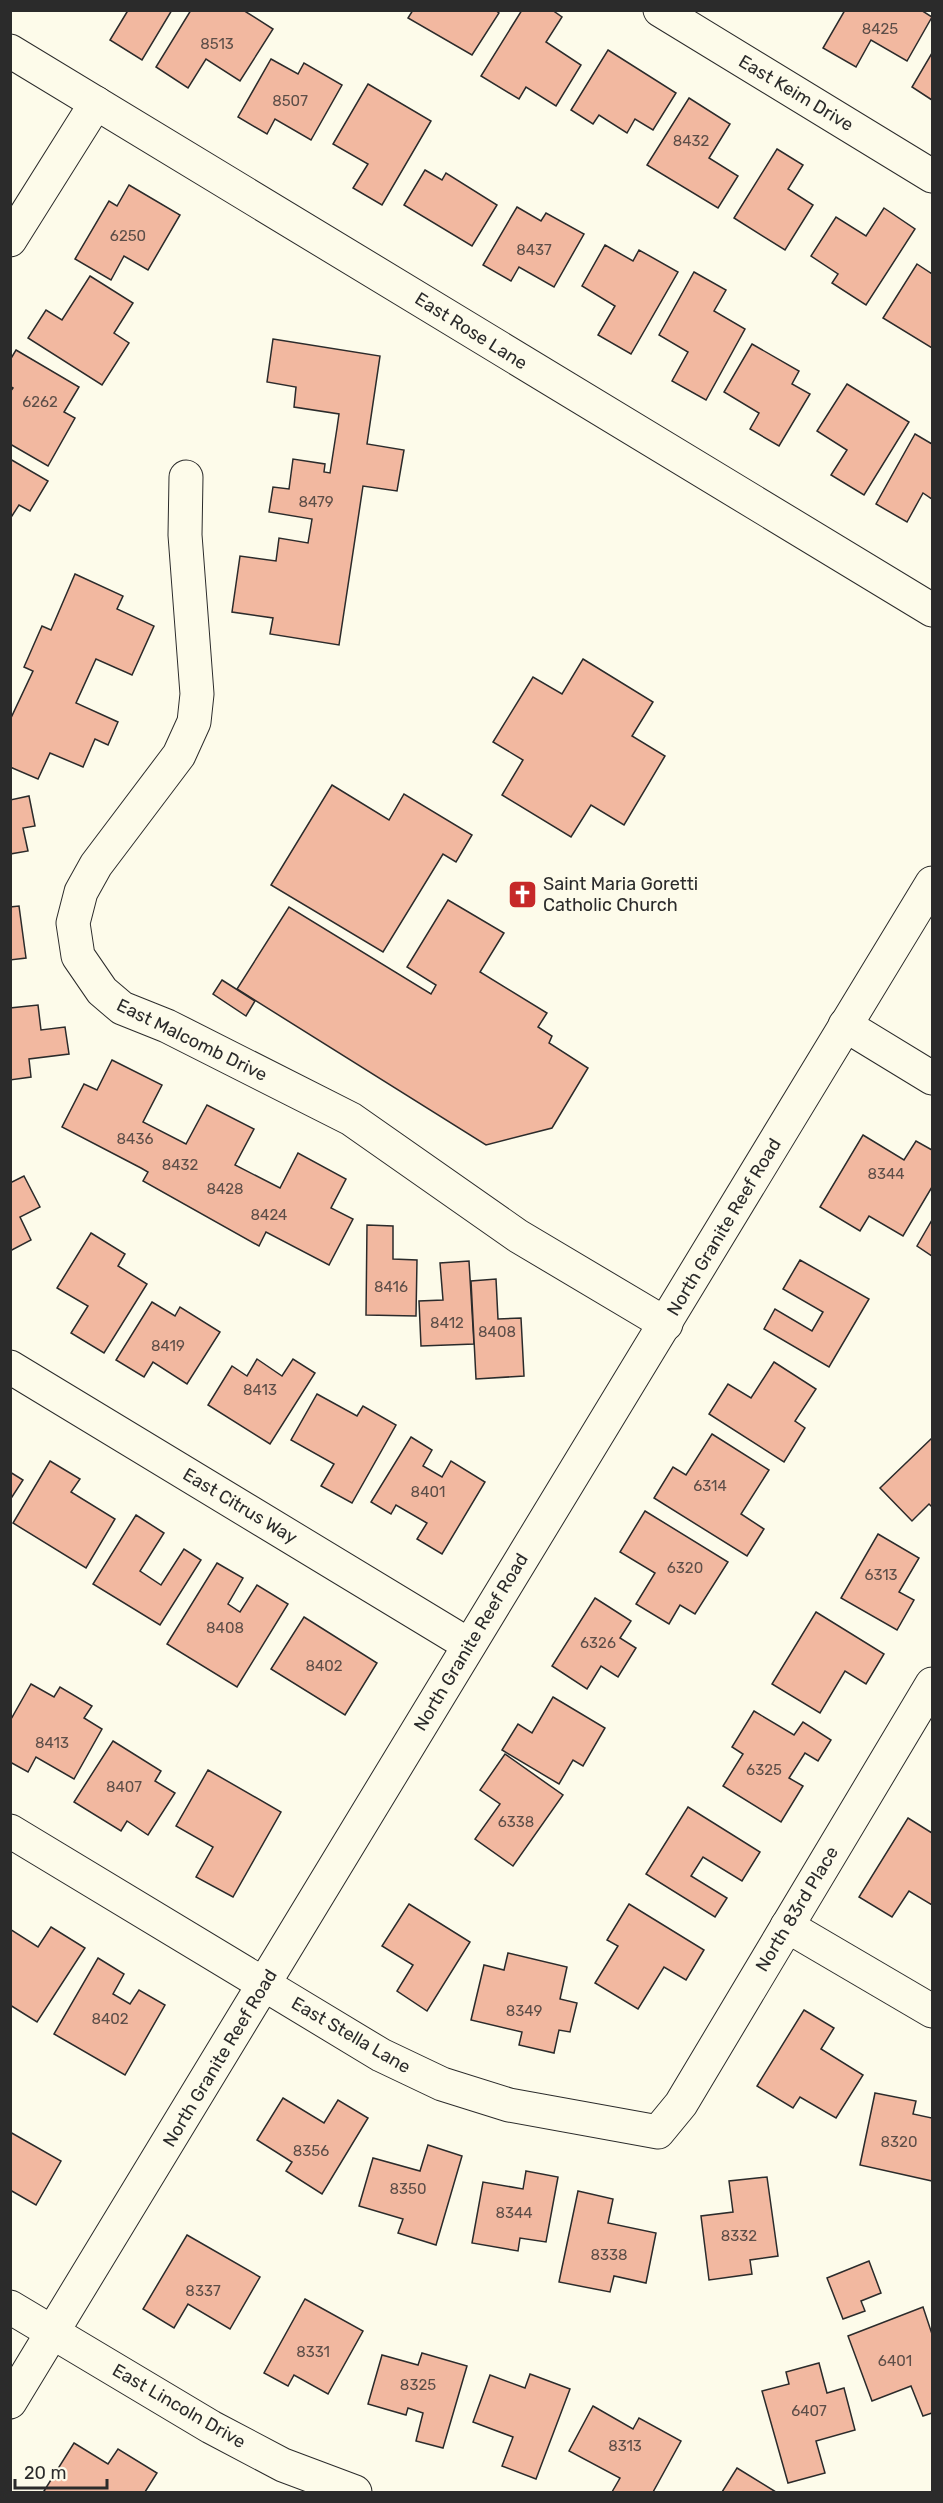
<svg xmlns="http://www.w3.org/2000/svg" width="943" height="2503" font-family="Rubik,sans-serif">
	<rect width="100%" height="100%" fill="#fdfbea"/>
	<!-- building -->
	<g fill="#f2b8a0" stroke="#2b2b2b" stroke-width="1.5">
		<path d="M125,10H172L142,60L110,40L127,12Z"/>
		<path d="M191,10H243L273,29L240,81L206,59L188,88L156,67Z"/>
		<path d="M413,10H495L499,13L472,55L408,18Z"/>
		<path d="M522,10H552L562,17L546,42L581,65L556,106L526,87L519,99L481,76Z"/>
		<path d="M845,10H921L932,17L907,61L871,40L856,67L823,48Z"/>
		<path d="M608,50L676,93L653,130L635,119L627,133L599,115L593,124L571,110Z"/>
		<path d="M932,53V100L912,87Z"/>
		<path d="M271,59L298,74L304,63L342,85L311,140L275,119L267,134L238,117Z"/>
		<path d="M368,84L431,121L382,205L353,188L368,164L333,144Z"/>
		<path d="M689,98L730,124L709,158L738,176L718,208L647,165Z"/>
		<path d="M777,149L803,165L788,189L813,205L785,250L734,218Z"/>
		<path d="M425,170L442,180L446,173L497,205L472,246L404,205Z"/>
		<path d="M129,185L180,215L148,270L124,256L111,280L75,259L109,201L117,206Z"/>
		<path d="M517,207L541,221L546,213L584,234L554,287L519,267L511,281L483,265Z"/>
		<path d="M884,208L915,229L866,305L832,283L838,274L811,256L836,217L866,236Z"/>
		<path d="M605,245L633,261L639,250L678,272L631,354L598,335L615,306L582,286Z"/>
		<path d="M917,264L932,274V348L883,318Z"/>
		<path d="M694,272L726,290L714,311L745,329L706,400L672,381L688,352L659,335Z"/>
		<path d="M90,276L133,303L114,333L129,343L102,385L28,338L46,310L62,320Z"/>
		<path d="M273,339L380,356L367,444L404,450L397,491L363,486L339,645L270,634L273,618L232,612L240,556L276,561L279,538L308,543L312,519L269,512L273,487L289,489L293,459L325,464L324,472L330,473L337,428L339,414L294,407L296,387L267,382Z"/>
		<path d="M752,344L799,371L792,384L810,394L779,446L750,429L759,413L724,392Z"/>
		<path d="M16,350L79,387L64,412L75,418L48,466L10,444V392L13,388L10,386V360Z"/>
		<path d="M847,384L909,422L864,495L831,475L847,450L817,431Z"/>
		<path d="M915,434L932,444V499L923,493L907,522L876,504Z"/>
		<path d="M10,459L48,481L30,511L19,505L10,519Z"/>
		<path d="M75,574L123,596L117,609L154,626L132,675L96,659L76,703L118,722L108,745L95,739L83,767L50,753L38,779L10,767V720L33,671L24,667L42,626L51,630Z"/>
		<path d="M583,659L653,702L632,736L665,756L624,825L591,805L571,837L502,795L523,760L493,742L533,677L562,694Z"/>
		<path d="M332,785L389,820L404,794L472,835L456,862L443,854L383,952L271,885Z"/>
		<path d="M29,796L35,826L23,828L28,851L10,854V800Z"/>
		<path d="M448,900L504,933L480,972L547,1013L538,1027L552,1036L549,1043L588,1068L552,1128L486,1145L237,989L289,907L431,994L436,985L407,967Z"/>
		<path d="M19,906L26,958L10,960V907Z"/>
		<path d="M222,980L255,1001L246,1016L213,994Z"/>
		<path d="M38,1005L41,1030L65,1027L69,1054L29,1059L31,1077L10,1080V1008Z"/>
		<path d="M112,1060L162,1085L143,1122L186,1144L207,1105L254,1129L235,1165L280,1188L298,1153L346,1179L331,1208L353,1219L329,1265L266,1232L259,1246L143,1181L148,1172L141,1168L62,1127L84,1084L97,1090Z"/>
		<path d="M863,1135L904,1160L916,1141L932,1150V1187L903,1236L869,1216L860,1231L820,1207Z"/>
		<path d="M24,1176L40,1207L20,1217L31,1240L10,1251V1183Z"/>
		<path d="M932,1220V1256L917,1246Z"/>
		<path d="M367,1225L393,1226V1259L417,1260L416,1316L366,1315Z"/>
		<path d="M91,1233L125,1254L118,1266L147,1284L104,1353L71,1333L88,1306L57,1288Z"/>
		<path d="M800,1260L869,1299L829,1367L764,1329L775,1309L812,1331L823,1312L783,1289Z"/>
		<path d="M469,1261L474,1344L421,1346L419,1301L443,1300L440,1263Z"/>
		<path d="M496,1279L498,1319L521,1318L524,1376L476,1379L471,1281Z"/>
		<path d="M152,1302L175,1316L180,1307L220,1332L187,1384L153,1362L144,1377L116,1360Z"/>
		<path d="M257,1359L282,1376L293,1359L315,1373L270,1444L208,1405L232,1366L247,1376Z"/>
		<path d="M774,1362L816,1389L795,1421L805,1428L784,1462L709,1414L728,1384L751,1398Z"/>
		<path d="M317,1394L357,1416L363,1406L396,1425L352,1503L321,1486L334,1464L291,1440Z"/>
		<path d="M712,1434L769,1470L741,1514L764,1529L747,1556L654,1498L673,1467L686,1475Z"/>
		<path d="M411,1437L432,1450L423,1466L442,1477L451,1461L485,1482L442,1554L417,1539L427,1523L396,1505L391,1514L371,1502Z"/>
		<path d="M932,1438V1507L929,1504L912,1521L880,1488Z"/>
		<path d="M50,1461L80,1479L71,1492L115,1519L86,1568L13,1523Z"/>
		<path d="M10,1472L23,1480L10,1500Z"/>
		<path d="M645,1511L728,1562L695,1614L680,1605L669,1624L636,1604L655,1573L620,1552Z"/>
		<path d="M136,1515L164,1533L140,1571L161,1585L184,1549L201,1560L160,1625L93,1584Z"/>
		<path d="M878,1534L919,1558L899,1592L914,1600L897,1630L841,1598Z"/>
		<path d="M217,1563L243,1578L228,1604L240,1612L257,1585L288,1604L237,1687L167,1644Z"/>
		<path d="M595,1598L631,1621L620,1638L636,1648L618,1677L601,1666L587,1689L552,1666Z"/>
		<path d="M816,1612L884,1654L866,1684L845,1671L820,1713L772,1684Z"/>
		<path d="M304,1617L377,1663L345,1715L271,1669Z"/>
		<path d="M31,1684L54,1697L60,1687L92,1706L84,1718L102,1729L74,1779L36,1757L28,1772L10,1762V1721Z"/>
		<path d="M553,1697L605,1728L583,1766L573,1760L559,1784L502,1750L518,1724L532,1733Z"/>
		<path d="M754,1711L794,1735L803,1722L831,1740L818,1761L805,1753L789,1778L803,1786L781,1822L723,1786L743,1754L732,1747Z"/>
		<path d="M113,1741L161,1771L155,1781L175,1793L148,1835L127,1821L121,1831L74,1802Z"/>
		<path d="M505,1754L563,1795L513,1866L475,1839L500,1804L480,1790Z"/>
		<path d="M208,1770L281,1812L233,1897L196,1877L213,1847L176,1826Z"/>
		<path d="M688,1807L760,1852L742,1881L703,1857L691,1876L727,1898L715,1917L646,1874Z"/>
		<path d="M908,1818L932,1833V1905L909,1891L892,1917L859,1897Z"/>
		<path d="M409,1904L470,1942L427,2011L397,1991L413,1965L382,1946Z"/>
		<path d="M629,1904L704,1950L686,1980L664,1967L638,2009L595,1983L618,1946L607,1940Z"/>
		<path d="M51,1927L85,1948L37,2022L10,2005V1929L38,1947Z"/>
		<path d="M508,1953L567,1967L560,1999L577,2003L570,2032L559,2030L554,2053L519,2045L522,2032L471,2020L484,1965L504,1970Z"/>
		<path d="M98,1958L124,1974L113,1994L130,2004L139,1990L165,2005L125,2075L54,2034Z"/>
		<path d="M804,2010L834,2028L821,2049L863,2075L836,2118L800,2097L793,2108L757,2086Z"/>
		<path d="M875,2093L916,2101L913,2114L932,2118V2181L860,2165Z"/>
		<path d="M283,2098L324,2123L338,2100L368,2118L322,2194L286,2171L292,2162L257,2140Z"/>
		<path d="M10,2132L61,2161L36,2205L10,2190Z"/>
		<path d="M428,2145L462,2156L436,2245L398,2233L403,2219L359,2206L373,2158L420,2171Z"/>
		<path d="M526,2171L558,2177L546,2242L520,2238L518,2251L472,2243L483,2182L523,2189Z"/>
		<path d="M767,2177L778,2256L750,2260L752,2274L709,2280L701,2216L733,2212L729,2181Z"/>
		<path d="M578,2191L613,2199L608,2223L656,2233L646,2283L614,2276L610,2292L559,2282Z"/>
		<path d="M187,2235L260,2277L230,2329L188,2304L174,2328L143,2309Z"/>
		<path d="M869,2261L881,2293L861,2301L865,2311L843,2319L827,2278Z"/>
		<path d="M305,2299L363,2331L328,2394L294,2375L288,2386L264,2373Z"/>
		<path d="M923,2307L932,2334V2413L923,2416L911,2386L872,2401L848,2336Z"/>
		<path d="M422,2353L467,2366L443,2448L416,2441L423,2413L408,2408L406,2415L368,2404L382,2355L418,2365Z"/>
		<path d="M819,2363L827,2393L844,2388L855,2430L816,2441L825,2473L788,2483L762,2391L789,2384L786,2372Z"/>
		<path d="M530,2374L570,2389L536,2479L502,2466L513,2437L473,2422L490,2375L525,2388Z"/>
		<path d="M593,2406L633,2429L639,2418L681,2441L653,2492H612L620,2478L569,2451Z"/>
		<path d="M74,2443L108,2464L118,2449L157,2473L145,2492H46L44,2491Z"/>
		<path d="M737,2468L776,2492H722Z"/>
	</g>
	<g fill="none" stroke-linecap="round" stroke-linejoin="round">
		<defs>
			<g id="minor">
				<path d="M660,10L932,176"/>
				<path d="M10,51L932,610"/>
				<path d="M10,240L96,103"/>
				<path d="M186,477L185,535L197,694L194,722L179,755L96,865L81,892L73,923L78,956L102,991L122,1008L167,1026L351,1119L518,1236L666,1324"/>
				<path d="M845,1025L932,1078"/>
				<path d="M10,1367L469,1645"/>
				<path d="M10,1831L381,2055L442,2084L509,2105L658,2132L681,2104L932,1684"/>
				<path d="M787,1926L932,2011"/>
				<path d="M10,2307L211,2427L283,2465L355,2492"/>
				<path d="M10,2402L932,883"/>
			</g>
		</defs>
		<!-- minor casing -->
		<use href="#minor" stroke="#2b2b2b" stroke-width="35"/>
		<!-- minor -->
		<use href="#minor" stroke="#fdfbea" stroke-width="33"/>
	</g>
	<!-- icons -->
	<defs>
		<symbol id="church-square" viewBox="-11 -11 22 22"><rect x="-9" y="-9" width="18" height="18" rx="4" fill="#c62828" stroke="#fdfbea"/><path d="M-1.2-6h2.4v3.5h3.3v2.4h-3.3V6h-2.4V-.1h-3.3v-2.4h3.3Z" fill="#fff"/></symbol>
	</defs>
	<g fill-rule="evenodd">
		<use href="#church-square" x="506" y="878" width="33" height="33"/>
	</g>
	<g text-anchor="middle" dominant-baseline="central" stroke-width="4.5" stroke-linejoin="round" paint-order="stroke">
		<!-- number labels -->
		<g font-size="15" fill="#5d4e48">
			<text x="880" y="29">8425</text>
			<text x="217" y="44">8513</text>
			<text x="290" y="101">8507</text>
			<text x="691" y="141">8432</text>
			<text x="128" y="236">6250</text>
			<text x="534" y="250">8437</text>
			<text x="40" y="402">6262</text>
			<text x="316" y="502">8479</text>
			<text x="135" y="1139">8436</text>
			<text x="180" y="1165">8432</text>
			<text x="886" y="1174">8344</text>
			<text x="225" y="1189">8428</text>
			<text x="269" y="1215">8424</text>
			<text x="391" y="1287">8416</text>
			<text x="447" y="1323">8412</text>
			<text x="497" y="1332">8408</text>
			<text x="168" y="1346">8419</text>
			<text x="260" y="1390">8413</text>
			<text x="710" y="1486">6314</text>
			<text x="428" y="1492">8401</text>
			<text x="685" y="1568">6320</text>
			<text x="881" y="1575">6313</text>
			<text x="225" y="1628">8408</text>
			<text x="598" y="1643">6326</text>
			<text x="324" y="1666">8402</text>
			<text x="52" y="1743">8413</text>
			<text x="764" y="1770">6325</text>
			<text x="124" y="1787">8407</text>
			<text x="516" y="1822">6338</text>
			<text x="524" y="2011">8349</text>
			<text x="110" y="2019">8402</text>
			<text x="899" y="2142">8320</text>
			<text x="311" y="2151">8356</text>
			<text x="408" y="2189">8350</text>
			<text x="514" y="2213">8344</text>
			<text x="739" y="2236">8332</text>
			<text x="609" y="2255">8338</text>
			<text x="203" y="2291">8337</text>
			<text x="313" y="2352">8331</text>
			<text x="895" y="2361">6401</text>
			<text x="418" y="2385">8325</text>
			<text x="809" y="2411">6407</text>
			<text x="625" y="2446">8313</text>
		</g>
		<!-- street labels -->
		<g font-size="18" fill="#2b2b2b" stroke="#fdfbea">
			<text transform="translate(796 93) rotate(31)">East Keim Drive</text>
			<text transform="translate(471 331) rotate(32)">East Rose Lane</text>
			<text transform="translate(192 1040) rotate(26)">East Malcomb Drive</text>
			<text transform="translate(724 1227) rotate(-59)">North Granite Reef Road</text>
			<text transform="translate(240 1506) rotate(31)">East Citrus Way</text>
			<text transform="translate(471 1642) rotate(-59)">North Granite Reef Road</text>
			<text transform="translate(797 1909) rotate(-59)">North 83rd Place</text>
			<text transform="translate(351 2035) rotate(30)">East Stella Lane</text>
			<text transform="translate(220 2058) rotate(-59)">North Granite Reef Road</text>
			<text transform="translate(179 2406) rotate(30)">East Lincoln Drive</text>
		</g>
		<!-- poi labels -->
		<g font-size="18" fill="#2b2b2b" stroke="#fdfbea" text-anchor="start">
			<text x="543" y="884">Saint Maria Goretti<tspan x="543" dy="21">Catholic Church</tspan></text>
		</g>
	</g>
	<!-- border -->
	<rect width="943" height="2503" fill="none" stroke="#2b2b2b" stroke-width="24"/>
	<!-- scale -->
	<path d="M15 2479v9h92v-9" fill="none" stroke="#2b2b2b" stroke-width="3"/>
	<text x="24" y="2479" font-size="18" fill="#2b2b2b" stroke="#fdfbea" stroke-width="4.5" paint-order="stroke">20 m</text>
</svg>
